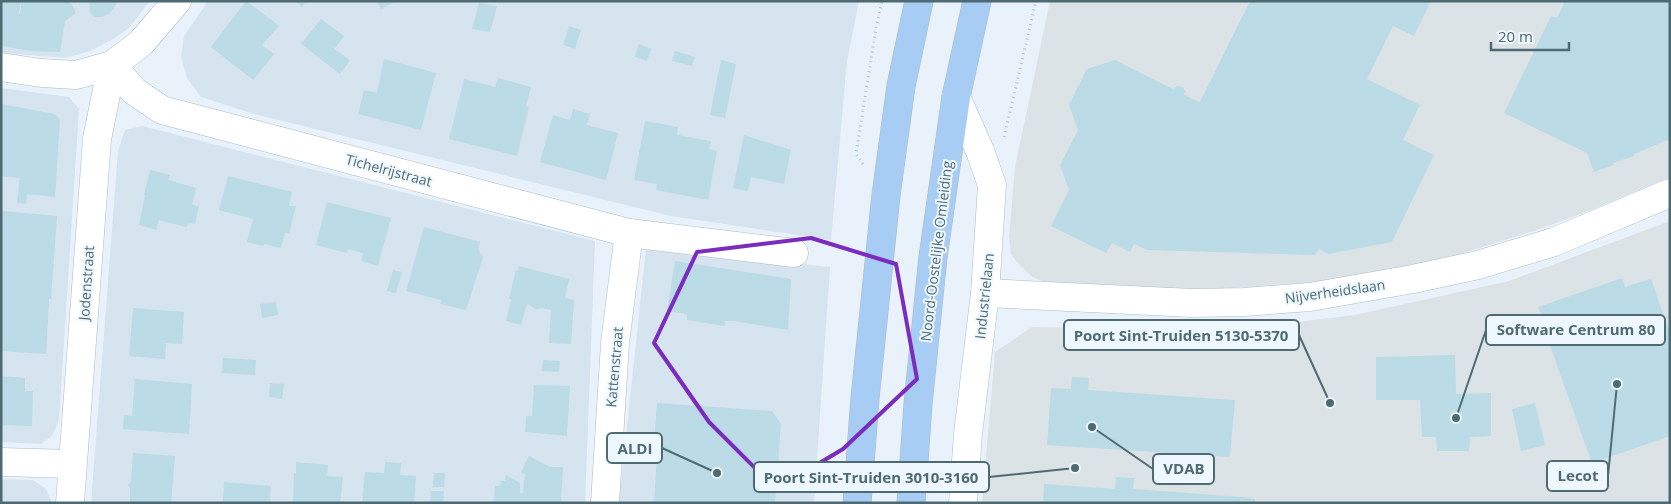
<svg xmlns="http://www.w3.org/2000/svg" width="1671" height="504" font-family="'Open Sans',sans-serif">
	<rect width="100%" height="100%" fill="#e9f2fb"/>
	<!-- residential -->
	<g fill="#d5e4ef">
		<path d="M1,1H150L129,28L113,39L90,51L66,58L1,53Z"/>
		<path d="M208,1H859L847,61L831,240L671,216L254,114L201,97L187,78L181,56L184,36Z"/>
		<path d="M1,88L69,97L79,109L59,420L52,436L41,444L1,442Z"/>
		<path d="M142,126L595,241L585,503H91L118,151L125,130Z"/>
		<path d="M646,248L830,267L814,503H619Z"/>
		<path d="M1,479L33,480L46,489L52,503H1Z"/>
	</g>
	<!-- industrial -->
	<g fill="#dce3e7">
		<path d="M1050,1H1670V177L1589,211L1534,231L1460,254L1391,271L1317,282L1204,290L1052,286L1031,276L1018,263L1011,254L1009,237L1015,167Z"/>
		<path d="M1670,221V503H982L995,352L1032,327L1231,330L1355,315L1509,281Z"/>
	</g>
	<!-- building -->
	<g fill="#bbdbe7">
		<path d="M1,1H21L19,14H20L22,1H70L76,13L65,21L60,52L31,51L1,46Z"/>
		<path d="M89,1H119L109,14L102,17H95L90,13Z"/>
		<path d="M246,1L279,26L262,45L274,54L253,80L211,47Z"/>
		<path d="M295,1H306L302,7Z"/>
		<path d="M377,1H396L381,9Z"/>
		<path d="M1250,1H1431L1414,36L1393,26L1367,79L1420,105L1403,140L1434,155L1392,242L1328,254L1319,249L1315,255L1147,250L1134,244L1130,252L1112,243L1106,253L1051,226L1069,190L1060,165L1078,130L1069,105L1087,69L1115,60L1173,89L1177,86L1183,87L1185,91L1184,95L1200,102Z"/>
		<path d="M1565,1H1670V139L1634,154V156L1613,163L1614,165L1594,172L1587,153L1504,113L1551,16L1557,18Z"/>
		<path d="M479,3L497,6L490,32L472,29Z"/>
		<path d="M321,19L344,36L334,49L350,60L340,74L301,44Z"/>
		<path d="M569,26L581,30L575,49L563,45Z"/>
		<path d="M639,44L651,49L647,61L635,57Z"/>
		<path d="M675,51L695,57L692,66L672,61Z"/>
		<path d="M384,59L436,73L421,130L358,114L364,90L377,93Z"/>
		<path d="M721,60L736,64L725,118L710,115Z"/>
		<path d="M498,78L531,87L526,106L529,107L517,156L449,139L464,79L495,87Z"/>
		<path d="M1,104L55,114L60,120L55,197L27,194L26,204L17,203L20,178L1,176Z"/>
		<path d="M573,109L590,114L587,125L618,133L606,180L540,162L553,115L570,120Z"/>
		<path d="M645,121L678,127L677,135L711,141L709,149L717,151L708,200L656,190L657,184L634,180Z"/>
		<path d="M744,135L791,150L784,184L751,177L748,191L733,188Z"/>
		<path d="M150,170L170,175L168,180L196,188L192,205L199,206L195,224L189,223L186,227L159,220L156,230L139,225L145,195H144Z"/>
		<path d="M228,176L292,192L289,206H296L289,234L285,232L281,248L264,244L263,246L247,242L253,219L219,210Z"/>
		<path d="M327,202L391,218L378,266L361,261L363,253L348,249L347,253L316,245Z"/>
		<path d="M3,211L57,216L51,299H49L46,354L1,351V213H3Z"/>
		<path d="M424,227L480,242L478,249L483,257L466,310L440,304L441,300L406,291Z"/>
		<path d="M675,261L791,279L788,330L734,321H725L724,326L687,320V314L667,311Z"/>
		<path d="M519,266L569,279L565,298L574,300L571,344L549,343L551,310L542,308L536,309L527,304L521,325L506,321L511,299H509L516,270L518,271Z"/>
		<path d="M393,270L402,272L396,293L387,291Z"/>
		<path d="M1622,278L1625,287L1651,279L1670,333V436L1592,463L1540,318L1542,317L1538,307Z"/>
		<path d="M276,302L278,315L262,318L260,304Z"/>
		<path d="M133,308L184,312L182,344L166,343L165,359L129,356Z"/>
		<path d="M1455,355L1456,394L1491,393V436L1470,437L1469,451H1437L1436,437H1422L1420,400H1376V357Z"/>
		<path d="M223,358L256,360L255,375L222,373Z"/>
		<path d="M543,360L560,361L559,372L542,371Z"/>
		<path d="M1,376L25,378V391H33L32,426L1,425Z"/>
		<path d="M1072,377L1089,378L1088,390L1235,400L1230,457L1047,445L1051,388L1071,389Z"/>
		<path d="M135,379L192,384L189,434L123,429L124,415L132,416Z"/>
		<path d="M270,383L284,384L282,399L269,397Z"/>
		<path d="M534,385L570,386L567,436L525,432L526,416H532Z"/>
		<path d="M657,403L772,411L781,424L775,503H654L658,443L654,442Z"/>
		<path d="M1535,403L1545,445L1521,451L1512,409Z"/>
		<path d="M133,453L175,456L171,503H130V489L128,485L131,481Z"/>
		<path d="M529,456L550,467H563L561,503H494L495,486H500L501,481H505L506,475L520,483V493L523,494L524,479L526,475L521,472Z"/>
		<path d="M296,462L328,465L327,476L343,477L340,503H293L294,473H296Z"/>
		<path d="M385,462L401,463L400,475L416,476L414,503H362L365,472L384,473Z"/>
		<path d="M434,473H445L444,487H433Z"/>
		<path d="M1116,477L1134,478L1133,489L1242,497L1255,499V503H1043L1044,484L1115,489Z"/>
		<path d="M224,482L271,486L270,503H223Z"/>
		<path d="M431,491H444L443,503L430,502Z"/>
	</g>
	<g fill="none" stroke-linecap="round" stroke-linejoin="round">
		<defs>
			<g id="street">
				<path d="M112,65L134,91L162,110L629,233L794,253"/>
				<path d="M1,67L41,73L76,75L112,65L141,43L177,1"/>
				<path d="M956,97L980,151L992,185L985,293L968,434L963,503"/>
				<path d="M985,293L1192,303L1244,302L1310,297L1413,279L1478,265L1554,242L1670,193"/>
				<path d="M1,462L72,464"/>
				<path d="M70,503L97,139L112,65"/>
				<path d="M605,503L615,343L629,233"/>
			</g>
			<g id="primary">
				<path d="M857,503L865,398L886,195L901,86L919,1"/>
				<path d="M911,503L918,404L933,257L956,97L977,1"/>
			</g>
		</defs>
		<!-- street casing -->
		<use href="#street" stroke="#aabec7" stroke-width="29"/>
		<!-- primary casing -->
		<use href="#primary" stroke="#aebbbf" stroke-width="29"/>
		<!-- path -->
		<g stroke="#a5c7d3" stroke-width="3" stroke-dasharray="1 4" stroke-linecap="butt">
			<path d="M1004,137L1036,1"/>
			<path d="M863,164L856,154L876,28L882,1"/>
		</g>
		<!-- street -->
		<use href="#street" stroke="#fff" stroke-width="28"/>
		<!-- primary -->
		<use href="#primary" stroke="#a7cdf4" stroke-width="28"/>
	</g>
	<!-- marked area -->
	<path fill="none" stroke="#7b2cbf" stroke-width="4" stroke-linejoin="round" d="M811,238L896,264L917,379L843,449L776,489L709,422L654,343L697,252Z"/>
	<g text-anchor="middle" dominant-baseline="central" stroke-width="4" stroke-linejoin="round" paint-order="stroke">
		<!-- street labels -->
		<g font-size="14" fill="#4e6b73" stroke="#eff7fe">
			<text transform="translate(389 170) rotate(15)">Tichelrijstraat</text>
			<text transform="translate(936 251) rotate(-83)">Noord-Oostelijke Omleiding</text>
			<text transform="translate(86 283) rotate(-86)">Jodenstraat</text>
			<text transform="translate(1335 291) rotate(-8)">Nijverheidslaan</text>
			<text transform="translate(984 296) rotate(-84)">Industrielaan</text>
			<text transform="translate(614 367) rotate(-85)">Kattenstraat</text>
		</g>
	</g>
	<!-- callouts -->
	<path fill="none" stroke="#4e6b73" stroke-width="2" d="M1456 418L1486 330M1330 403L1299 335M717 473L662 448M1092 427L1153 469M1617 384L1608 476M1075 468L989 477"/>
	<g fill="#4e6b73" stroke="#eff7fe" stroke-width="2">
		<circle cx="1456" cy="418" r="5"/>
		<circle cx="1330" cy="403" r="5"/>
		<circle cx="717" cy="473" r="5"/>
		<circle cx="1092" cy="427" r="5"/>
		<circle cx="1617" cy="384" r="5"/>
		<circle cx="1075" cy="468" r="5"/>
	</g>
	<g fill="#eff7fe" stroke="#4e6b73" stroke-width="2">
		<rect x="1486" y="315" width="179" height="30" rx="5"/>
		<rect x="1064" y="320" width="235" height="30" rx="5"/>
		<rect x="607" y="433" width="55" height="30" rx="5"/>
		<rect x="1153" y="454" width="61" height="30" rx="5"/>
		<rect x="1547" y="461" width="61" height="30" rx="5"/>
		<rect x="754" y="462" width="235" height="30" rx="5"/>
	</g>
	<g font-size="15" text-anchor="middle" font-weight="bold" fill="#4e6b73">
		<text x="1576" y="335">Software Centrum 80</text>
		<text x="1181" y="341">Poort Sint-Truiden 5130-5370</text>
		<text x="635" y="454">ALDI</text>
		<text x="1184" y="474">VDAB</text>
		<text x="1578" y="481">Lecot</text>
		<text x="871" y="483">Poort Sint-Truiden 3010-3160</text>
	</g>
	<!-- border -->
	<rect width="1671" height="504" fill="none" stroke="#4e6b73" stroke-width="5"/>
	<!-- scale -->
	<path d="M1491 42v8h78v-8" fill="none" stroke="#4e6b73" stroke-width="2.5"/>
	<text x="1498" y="42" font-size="15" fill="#4e6b73" stroke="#eff7fe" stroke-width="4" paint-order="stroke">20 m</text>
</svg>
